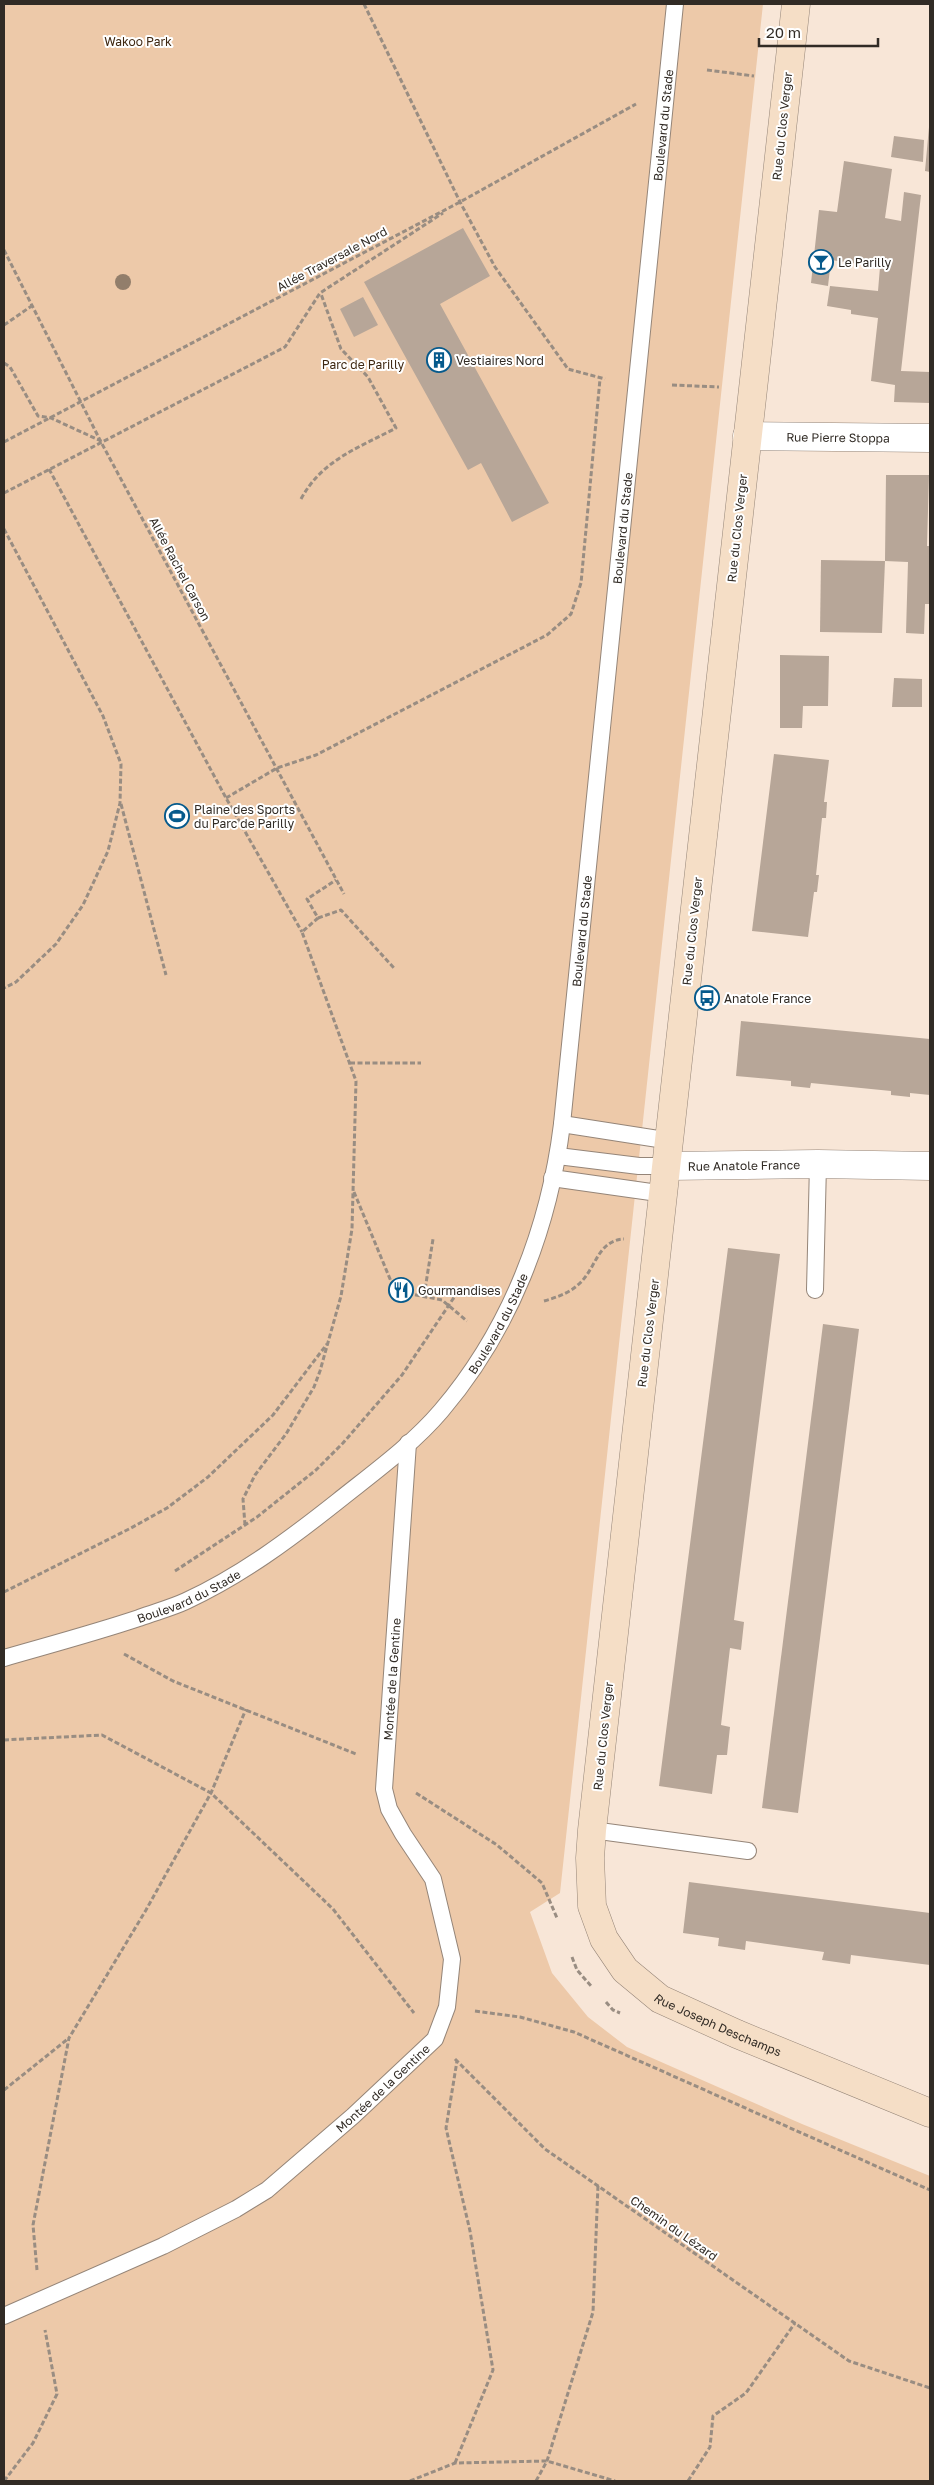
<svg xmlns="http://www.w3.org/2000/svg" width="934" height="2485" font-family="'Golos Text',sans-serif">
	<rect width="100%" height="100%" fill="#f8e6d7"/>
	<!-- green -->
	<path fill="#edc9a9" d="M4,4H763L560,1893L530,1912L552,1973L588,2017L627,2047L802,2124L930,2176V2481H4Z"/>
	<!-- building -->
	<g fill="#b7a698">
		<path d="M929,127H930V172L925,171Z"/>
		<path d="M894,136L924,140L923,162L891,157Z"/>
		<path d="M844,161L892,169L885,218L901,221L904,192L921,195L901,371L930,372V403L894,402L895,385L871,381L878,318L851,314V310L827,306L830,286L878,291L880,267L831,260L828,286L811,283L819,210L837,212Z"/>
		<path d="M463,228L490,276L440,304L549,503L512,522L481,463L468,470L364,282Z"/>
		<path d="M363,297L378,325L354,337L340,309Z"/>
		<path d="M886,475H929L927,546H930V604H925L924,634L906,633L908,562L885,561Z"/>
		<path d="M821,560L885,561L882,633L820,632Z"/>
		<path d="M780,655L829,656L828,706H803L802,728H780Z"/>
		<path d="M894,678L922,679V707H892Z"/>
		<path d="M774,754L829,760L824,802H827L826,818H822L816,875H819L817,892H814L808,937L752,931Z"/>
		<path d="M741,1021L930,1039V1095L910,1093V1097L891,1095V1091L811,1083L810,1088L791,1086V1081L736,1076Z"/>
		<path d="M728,1248L780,1254L734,1620L744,1622L741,1650L730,1648L721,1725L730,1727L727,1755H717L712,1794L659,1786Z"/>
		<path d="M823,1324L859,1329L798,1813L762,1808Z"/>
		<path d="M689,1882L930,1913V1965L851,1955L850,1964L822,1960L824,1952L746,1941L745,1950L718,1946L719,1938L683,1933Z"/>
	</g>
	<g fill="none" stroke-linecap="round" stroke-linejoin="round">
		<defs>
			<g id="lane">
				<path d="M562,1124L671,1141"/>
				<path d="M558,1156L639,1166H668"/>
				<path d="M552,1178L665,1194"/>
				<path d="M815,1290L818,1164"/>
				<path id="s1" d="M4,1658C49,1645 94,1633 139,1618C155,1612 171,1608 186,1601C242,1575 290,1539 338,1501C373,1473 412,1445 441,1411C510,1330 549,1229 562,1124L675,4"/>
				<path d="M592,1830L748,1851"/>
				<path id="s2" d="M4,2316L163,2246L236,2209L267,2190L353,2116L435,2039L447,2007L452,1959L433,1879L403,1834L389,1809L384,1789L408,1443"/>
			</g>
			<g id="street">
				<path id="s3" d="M747,436L930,438"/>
				<path id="s4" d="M668,1166L818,1164L930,1166"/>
			</g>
			<g id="secondary">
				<path id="s5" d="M796,4L592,1830L590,1858L592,1906L604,1939L625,1970L660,1999L737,2034L930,2113"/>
			</g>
		</defs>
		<!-- lane casing -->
		<use href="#lane" stroke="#958578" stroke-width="18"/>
		<!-- street casing -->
		<use href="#street" stroke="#958578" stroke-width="29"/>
		<!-- secondary casing -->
		<use href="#secondary" stroke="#958578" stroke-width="29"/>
		<!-- path -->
		<g stroke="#998d82" stroke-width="3" stroke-dasharray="5 2.5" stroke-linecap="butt">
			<path d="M364,4L460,202L495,267L568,369L605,379"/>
			<path d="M707,70L754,76"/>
			<path d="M4,250L101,442L344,894"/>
			<path d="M4,325L33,305"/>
			<path d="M4,363L10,367L38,416L51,418L101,441"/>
			<path d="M672,385L719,387"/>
			<path d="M4,442L460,202L636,104"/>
			<path d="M49,469L226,798L302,932"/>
			<path d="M4,493L285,347L320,293L443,213"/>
			<path d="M301,499C322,460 358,448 396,428L368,377L341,349L321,294"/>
			<path d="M4,529L103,716L121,764L120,803L108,851L83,905L56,944L16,982L4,988"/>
			<path d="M226,798L277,768L316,755L547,635L571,614L581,583L600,379"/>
			<path d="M121,804L166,975"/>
			<path d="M318,918L341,910L394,968"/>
			<path d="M350,1063H421"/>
			<path d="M354,1192L395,1291L442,1300L467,1321"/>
			<path d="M424,1296L433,1239"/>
			<path d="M544,1301C558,1297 572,1292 582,1281C596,1266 599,1240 624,1239"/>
			<path d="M245,1525L243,1499L255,1475L286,1434L314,1387L320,1371L341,1296L352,1229L356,1081L302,932L318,918L307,899L336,880"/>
			<path d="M175,1571L257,1517L316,1470L343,1443L402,1375L459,1290"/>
			<path d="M4,1592L131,1528L167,1508L208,1477L273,1415L327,1344"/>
			<path d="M124,1654L173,1681L356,1754"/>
			<path d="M4,1740L102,1735L211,1793L333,1909L414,2013"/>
			<path d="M416,1793L497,1845L542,1883L557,1918"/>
			<path d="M572,1957L577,1970L591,1986"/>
			<path d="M606,2002L613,2010L620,2013"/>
			<path d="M475,2011L520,2017L574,2032L930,2190"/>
			<path d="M455,2059L545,2149L849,2361L930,2388"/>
			<path d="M4,2090L69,2038"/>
			<path d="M37,2270L33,2225L69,2038L146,1910L211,1793L246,1709"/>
			<path d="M455,2463L493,2370L470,2231L446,2128L457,2061"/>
			<path d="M4,2481L33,2443L57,2394L45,2330"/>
			<path d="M410,2481L455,2463L547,2461L615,2481"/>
			<path d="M536,2481L547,2461L593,2312L598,2185"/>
			<path d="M688,2481L710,2447L713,2416L746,2393L795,2323"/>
		</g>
		<!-- lane -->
		<use href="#lane" stroke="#fff" stroke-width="16"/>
		<!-- street -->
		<use href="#street" stroke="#fff" stroke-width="28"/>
		<!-- secondary -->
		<use href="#secondary" stroke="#f5dec6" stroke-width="28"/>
	</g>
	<!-- trees -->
	<circle fill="#927e6b" cx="123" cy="282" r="8"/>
	<!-- icons -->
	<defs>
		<symbol id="bar-ring" viewBox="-11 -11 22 22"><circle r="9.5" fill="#fff" stroke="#065a8c" stroke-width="1.5"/><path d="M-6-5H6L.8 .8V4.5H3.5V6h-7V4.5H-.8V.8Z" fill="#065a8c"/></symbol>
		<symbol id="building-ring" viewBox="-11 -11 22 22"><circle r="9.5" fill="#fff" stroke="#065a8c" stroke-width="1.5"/><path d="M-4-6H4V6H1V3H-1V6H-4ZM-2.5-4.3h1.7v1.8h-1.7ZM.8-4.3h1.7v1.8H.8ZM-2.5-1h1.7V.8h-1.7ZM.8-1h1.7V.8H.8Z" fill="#065a8c"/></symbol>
		<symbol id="stadium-ring" viewBox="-11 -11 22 22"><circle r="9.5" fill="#fff" stroke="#065a8c" stroke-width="1.5"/><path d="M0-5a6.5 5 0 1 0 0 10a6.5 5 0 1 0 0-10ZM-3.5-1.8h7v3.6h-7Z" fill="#065a8c"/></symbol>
		<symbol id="bus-ring" viewBox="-11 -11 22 22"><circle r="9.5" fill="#fff" stroke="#065a8c" stroke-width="1.5"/><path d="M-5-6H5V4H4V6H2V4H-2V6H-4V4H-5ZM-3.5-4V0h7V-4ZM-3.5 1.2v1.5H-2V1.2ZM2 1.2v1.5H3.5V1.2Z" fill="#065a8c"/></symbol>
		<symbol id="restaurant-ring" viewBox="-11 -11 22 22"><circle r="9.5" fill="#fff" stroke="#065a8c" stroke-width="1.5"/><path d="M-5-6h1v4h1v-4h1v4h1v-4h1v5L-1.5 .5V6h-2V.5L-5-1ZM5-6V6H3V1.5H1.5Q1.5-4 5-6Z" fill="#065a8c"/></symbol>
	</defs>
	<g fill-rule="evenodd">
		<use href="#bar-ring" x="807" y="248" width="28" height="28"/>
		<use href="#building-ring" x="425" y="346" width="28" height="28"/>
		<use href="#stadium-ring" x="163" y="802" width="28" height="28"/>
		<use href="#bus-ring" x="693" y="984" width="28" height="28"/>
		<use href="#restaurant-ring" x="387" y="1276" width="28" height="28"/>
	</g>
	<g text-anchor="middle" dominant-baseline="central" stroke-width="4" stroke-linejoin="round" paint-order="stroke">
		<!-- park labels -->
		<g font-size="12" fill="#3f2812" stroke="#fff">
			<text x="138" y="41">Wakoo Park</text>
			<text x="363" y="364">Parc de Parilly</text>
		</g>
		<!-- street labels -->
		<g font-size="12" fill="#312b25" stroke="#fff">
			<text stroke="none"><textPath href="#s1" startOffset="1830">Boulevard du Stade</textPath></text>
			<text transform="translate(782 126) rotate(-84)">Rue du Clos Verger</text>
			<text transform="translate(332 259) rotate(-28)">Allée Traversale Nord</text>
			<text stroke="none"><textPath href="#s3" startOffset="91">Rue Pierre Stoppa</textPath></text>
			<text stroke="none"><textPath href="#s1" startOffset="1425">Boulevard du Stade</textPath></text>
			<text transform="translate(737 528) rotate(-84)">Rue du Clos Verger</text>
			<text transform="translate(180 569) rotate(62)">Allée Rachel Carson</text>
			<text transform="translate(692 931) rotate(-84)">Rue du Clos Verger</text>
			<text stroke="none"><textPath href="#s1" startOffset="1020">Boulevard du Stade</textPath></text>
			<text stroke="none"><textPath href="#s4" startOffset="76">Rue Anatole France</textPath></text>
			<text stroke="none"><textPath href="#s1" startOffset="615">Boulevard du Stade</textPath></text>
			<text transform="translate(648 1333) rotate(-83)">Rue du Clos Verger</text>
			<text stroke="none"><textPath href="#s1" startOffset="195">Boulevard du Stade</textPath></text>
			<text stroke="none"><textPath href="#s2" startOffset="896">Montée de la Gentine</textPath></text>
			<text transform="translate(603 1736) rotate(-84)">Rue du Clos Verger</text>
			<text stroke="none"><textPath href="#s5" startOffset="2095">Rue Joseph Deschamps</textPath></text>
			<text stroke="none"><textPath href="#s2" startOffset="446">Montée de la Gentine</textPath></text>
			<text transform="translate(674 2228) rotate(35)">Chemin du Lézard</text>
		</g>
		<!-- poi labels -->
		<g font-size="12" fill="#312b25" stroke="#fff" text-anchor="start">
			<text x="838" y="262">Le Parilly</text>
			<text x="456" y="360">Vestiaires Nord</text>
			<text x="194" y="809">Plaine des Sports<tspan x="194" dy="14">du Parc de Parilly</tspan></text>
			<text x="724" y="998">Anatole France</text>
			<text x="418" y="1290">Gourmandises</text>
		</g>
	</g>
	<!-- border -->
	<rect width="934" height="2485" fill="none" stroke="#312b25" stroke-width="10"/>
	<!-- scale -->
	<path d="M759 38v8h119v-8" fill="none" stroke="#312b25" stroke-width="2.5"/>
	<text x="766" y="38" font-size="15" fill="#312b25" stroke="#ffffff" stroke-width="4" paint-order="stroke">20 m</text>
</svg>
